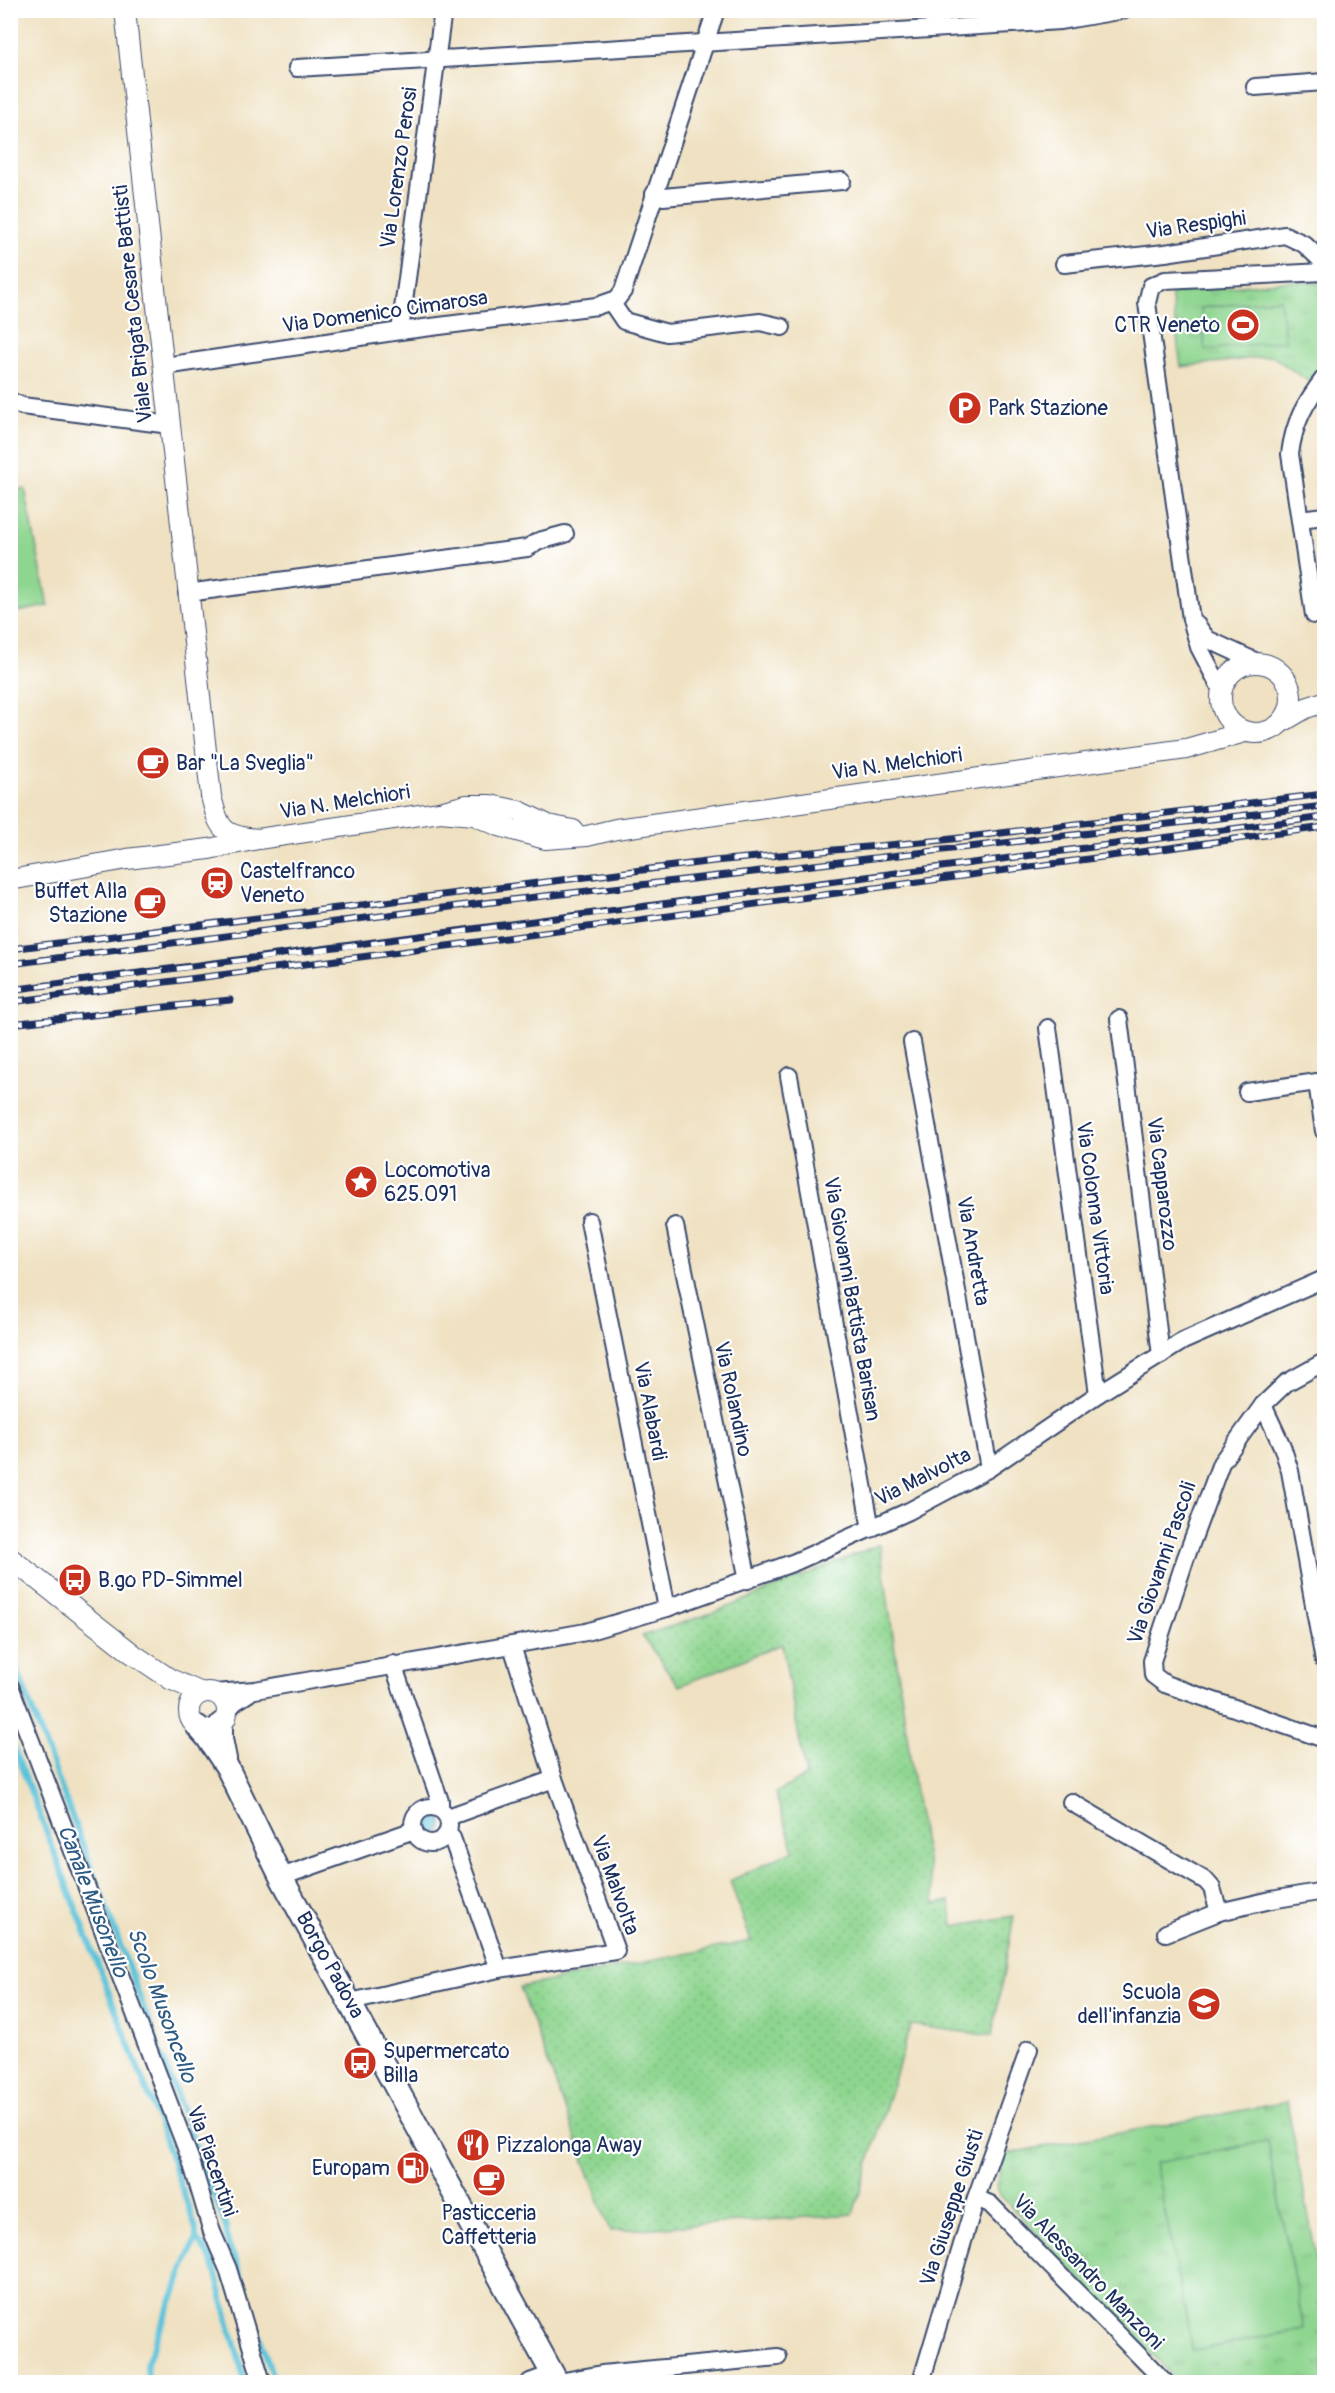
<svg xmlns="http://www.w3.org/2000/svg" width="1335" height="2393" font-family="Pangolin,sans-serif">
	<defs>
		<pattern id="grass-dots" width="8" height="8" patternUnits="userSpaceOnUse" patternTransform="scale(1.5)"><rect width="8" height="8" fill="#8ed58f"/><path d="M2 2h.1M6 6h.1" fill="none" stroke="#7ab77e" stroke-width="1.8" stroke-linecap="round"/></pattern>
		<pattern id="park-tufts" width="24" height="20" patternUnits="userSpaceOnUse" patternTransform="scale(1.5)"><rect width="24" height="20" fill="#8ed58f"/><path d="M3 7l-1-3M5 7V3M7 7l1-3M15 17l-1-3M17 17v-4M19 17l1-3" fill="none" stroke="#7ab77e"/></pattern>
	</defs>
	<rect width="100%" height="100%" fill="#fff"/>
	<filter id="ink" filterUnits="userSpaceOnUse"><feTurbulence type="fractalNoise" baseFrequency=".0167" numOctaves="2"/><feDisplacementMap in="SourceGraphic" scale="12" xChannelSelector="R" yChannelSelector="G"/><feConvolveMatrix kernelMatrix="1 2 1 2 8 2 1 2 1" color-interpolation-filters="sRGB"/></filter>
	<filter id="wash" filterUnits="userSpaceOnUse"><feTurbulence type="fractalNoise" baseFrequency=".008" numOctaves="4" result="noise"/><feDisplacementMap in="SourceGraphic" scale="24" xChannelSelector="R" yChannelSelector="G"/><feGaussianBlur stdDeviation="1.35" result="paint"/><feColorMatrix in="noise" values="0 0 0 0 0 0 0 0 0 0 0 0 0 0 0 0 0 1.4 0 .05"/><feComposite in="paint" operator="in"/></filter>
	<g filter="url(#wash)">
		<rect width="100%" height="100%" fill="#efe1c1"/>
		<!-- grass -->
		<path fill="url(#grass-dots)" stroke="#548276" stroke-width="1.5" d="M880,1544L916,1799L935,1904L950,1901L953,1926L1014,1916L992,2036L911,2025L853,2214L610,2231L520,1987L751,1941L730,1881L794,1850L775,1793L806,1776L782,1644L679,1686L642,1636L718,1611Z"/>
		<!-- park -->
		<g fill="url(#park-tufts)" stroke="#548276" stroke-width="1.5">
			<path d="M1290,281L1324,284V363L1308,381L1272,356L1181,367L1171,293Z"/>
			<path d="M1287,2102L1324,2298V2382H1178L997,2192L996,2185L1005,2154Z"/>
		</g>
		<!-- garden -->
		<g fill="#8ed58f" stroke="#548276" stroke-width="1.5">
			<path d="M1280,299L1285,341L1205,350L1201,308Z"/>
			<path d="M25,489L48,606L11,613V491Z"/>
			<path d="M1267,2141L1304,2329L1193,2351L1155,2163Z"/>
		</g>
		<!-- water -->
		<circle fill="#5cc3da" stroke="#3c799c" stroke-width="1.5" cx="431" cy="1824" r="11"/>
		<g fill="none" stroke-linecap="round" stroke-linejoin="round">
			<!-- stream -->
			<g stroke="#5cc3da" stroke-width="6">
				<path d="M10,1651L226,2227L228,2244L236,2261L272,2375"/>
				<path d="M10,1738L153,2106L196,2229V2238L212,2260L245,2382"/>
				<path d="M148,2382L147,2363L196,2238"/>
			</g>
		</g>
	</g>
	<g filter="url(#ink)">
		<g fill="none" stroke-linecap="round" stroke-linejoin="round">
			<defs>
				<g id="minor">
					<path d="M297,68L1060,21L1124,10"/>
					<path d="M1255,87L1324,82"/>
					<path d="M654,194L663,197L842,181"/>
					<path d="M1064,264L1165,253L1285,235L1304,244L1324,263"/>
					<path d="M611,302L624,321L667,333L760,322L782,327"/>
					<path d="M400,331L443,10"/>
					<path d="M165,366L400,331L597,306L617,299L623,291L716,10"/>
					<path d="M10,401L22,406L170,425"/>
					<path d="M1300,519L1324,516"/>
					<path d="M187,593L527,548L539,541L565,534"/>
					<path d="M1314,615L1290,454C1294,422 1305,403 1324,378"/>
					<path d="M1196,624L1207,639L1259,663"/>
					<path d="M1222,691L1199,647L1191,619L1147,303L1151,286L1165,280L1324,272"/>
					<path d="M1119,1019L1161,1355"/>
					<path d="M1048,1028L1098,1394"/>
					<path d="M912,1042L989,1468"/>
					<path d="M789,1076L871,1529"/>
					<path d="M1247,1092L1317,1082L1324,1131"/>
					<path d="M589,1221L667,1608"/>
					<path d="M675,1226L748,1580"/>
					<path d="M1324,1362L1286,1383L1263,1405L1221,1463L1185,1560L1152,1661L1153,1675L1165,1684L1324,1739"/>
					<path d="M1263,1405L1282,1446L1290,1471L1324,1661"/>
					<path d="M393,1664L440,1801V1809"/>
					<path d="M10,1686L191,2161L212,2232L228,2269L262,2382"/>
					<path d="M214,1693L255,1690L586,1632L667,1608L795,1562L909,1511L988,1469L1098,1394L1183,1341L1324,1279"/>
					<path d="M226,1712L235,1702L249,1693"/>
					<path d="M1071,1802L1206,1881L1212,1888L1219,1912"/>
					<circle cx="431" cy="1825" r="18"/>
					<path d="M448,1817L554,1779"/>
					<path d="M447,1834L452,1838L499,1969"/>
					<path d="M281,1877L414,1830"/>
					<path d="M1166,1933L1219,1912L1271,1900L1324,1891"/>
					<path d="M350,2002L499,1969L616,1951L554,1779L512,1646"/>
					<path d="M976,2198L990,2204L1165,2382"/>
					<path d="M530,2382L552,2374"/>
					<path d="M559,2382L602,2374L778,2357"/>
					<path d="M921,2382L976,2198L1029,2049"/>
				</g>
				<g id="tertiary">
					<path d="M125,10C154,272 180,534 211,796C219,829 222,836 258,839"/>
					<circle cx="1256" cy="698" r="35"/>
					<path d="M1284,721L1306,708L1324,702"/>
					<path d="M440,812L474,815L499,826L545,839L587,836L616,829L1186,749L1245,732"/>
					<path d="M10,880L127,859L209,849L258,839L440,812L467,805H490L519,811L548,825L573,830"/>
					<path d="M10,1558L133,1654L170,1679L202,1693"/>
					<circle cx="208" cy="1711" r="19"/>
				</g>
				<g id="secondary">
					<path d="M221,1724V1739L225,1759"/>
					<path d="M198,1727L207,1737L227,1767L281,1877L557,2382"/>
				</g>
			</defs>
			<!-- minor casing -->
			<use href="#minor" stroke="#3b4a6d" stroke-width="20"/>
			<!-- tertiary casing -->
			<use href="#tertiary" stroke="#3b4a6d" stroke-width="22"/>
			<!-- secondary casing -->
			<use href="#secondary" stroke="#3b4a6d" stroke-width="26"/>
			<!-- minor -->
			<use href="#minor" stroke="#fff" stroke-width="16"/>
			<!-- tertiary -->
			<use href="#tertiary" stroke="#fff" stroke-width="20"/>
			<!-- secondary -->
			<use href="#secondary" stroke="#fff" stroke-width="22"/>
			<defs>
				<g id="rail">
					<path d="M10,949L714,861L943,840L1324,794"/>
					<path d="M10,964L458,906L1324,806"/>
					<path d="M10,990C449,935 886,873 1324,817"/>
					<path d="M10,1002L462,944L1324,827"/>
					<path d="M10,1024L230,1000"/>
				</g>
			</defs>
			<!-- rail casing -->
			<use href="#rail" stroke="#1b2f5e" stroke-width="7"/>
			<!-- rail -->
			<use href="#rail" stroke="#fff" stroke-width="4.5" stroke-dasharray="14" stroke-linecap="butt"/>
		</g>
	</g>
	<!-- icons -->
	<defs>
		<symbol id="stadium-disc" viewBox="-11 -11 22 22"><circle r="9.5" fill="#c8321e" stroke="#fff"/><path d="M0-5a6.5 5 0 1 0 0 10a6.5 5 0 1 0 0-10ZM-3.5-1.8h7v3.6h-7Z" fill="#fff"/></symbol>
		<symbol id="parking-disc" viewBox="-11 -11 22 22"><circle r="9.5" fill="#c8321e" stroke="#fff"/><path d="M-3.5-5.5H1a3.5 3.5 0 0 1 0 7H-1V5.5H-3.5ZM-1-3.4V-.6H.8a1.4 1.4 0 0 0 0-2.8Z" fill="#fff"/></symbol>
		<symbol id="cafe-disc" viewBox="-11 -11 22 22"><circle r="9.5" fill="#c8321e" stroke="#fff"/><path d="M-5.5-4.5H6V0H3Q3 3.5 0 3.5H-2.5Q-5.5 3.5-5.5 0ZM3-3.2v2h1.7v-2ZM-6 4.5H4V6H-6Z" fill="#fff"/></symbol>
		<symbol id="station-disc" viewBox="-11 -11 22 22"><circle r="9.5" fill="#c8321e" stroke="#fff"/><path d="M-3-6H3Q5-6 5-4V2Q5 4 3 4L4.5 6H3L1.5 4h-3L-3 6H-4.5L-3 4Q-5 4-5 2V-4Q-5-6-3-6ZM-3.5-4v3h7v-3ZM-3.5 1v1.5H-2V1ZM2 1v1.5H3.5V1Z" fill="#fff"/></symbol>
		<symbol id="sight-disc" viewBox="-11 -11 22 22"><circle r="9.5" fill="#c8321e" stroke="#fff"/><path d="M0-6L1.8-2.2L6-1.7L2.9 1.2L3.7 5.4L0 3.3L-3.7 5.4L-2.9 1.2L-6-1.7L-1.8-2.2Z" fill="#fff"/></symbol>
		<symbol id="bus-disc" viewBox="-11 -11 22 22"><circle r="9.5" fill="#c8321e" stroke="#fff"/><path d="M-5-6H5V4H4V6H2V4H-2V6H-4V4H-5ZM-3.5-4V0h7V-4ZM-3.5 1.2v1.5H-2V1.2ZM2 1.2v1.5H3.5V1.2Z" fill="#fff"/></symbol>
		<symbol id="school-disc" viewBox="-11 -11 22 22"><circle r="9.5" fill="#c8321e" stroke="#fff"/><path d="M0-5L7-2L0 1L-7-2ZM-4 1L0 2.5L4 1V4Q0 6-4 4Z" fill="#fff"/></symbol>
		<symbol id="restaurant-disc" viewBox="-11 -11 22 22"><circle r="9.5" fill="#c8321e" stroke="#fff"/><path d="M-5-6h1v4h1v-4h1v4h1v-4h1v5L-1.5 .5V6h-2V.5L-5-1ZM5-6V6H3V1.5H1.5Q1.5-4 5-6Z" fill="#fff"/></symbol>
		<symbol id="fuel-disc" viewBox="-11 -11 22 22"><circle r="9.5" fill="#c8321e" stroke="#fff"/><path d="M-5.5-6h7V0h2V4h1.3V-2.5L3-4.5l.8-.8L6-3V5H2.5V1h-1V6h-7ZM-4.2-4.7v3.2H.2V-4.7Z" fill="#fff"/></symbol>
	</defs>
	<g fill-rule="evenodd">
		<use href="#stadium-disc" x="1224" y="306" width="38" height="38"/>
		<use href="#parking-disc" x="946" y="389" width="38" height="38"/>
		<use href="#cafe-disc" x="134" y="744" width="38" height="38"/>
		<use href="#station-disc" x="198" y="864" width="38" height="38"/>
		<use href="#cafe-disc" x="131" y="884" width="38" height="38"/>
		<use href="#sight-disc" x="342" y="1163" width="38" height="38"/>
		<use href="#bus-disc" x="56" y="1561" width="38" height="38"/>
		<use href="#school-disc" x="1185" y="1985" width="38" height="38"/>
		<use href="#bus-disc" x="341" y="2044" width="38" height="38"/>
		<use href="#restaurant-disc" x="454" y="2126" width="38" height="38"/>
		<use href="#fuel-disc" x="394" y="2149" width="38" height="38"/>
		<use href="#cafe-disc" x="470" y="2161" width="38" height="38"/>
	</g>
	<g text-anchor="middle" dominant-baseline="central" stroke-width="4.5" stroke-linejoin="round" paint-order="stroke">
		<!-- street labels -->
		<g font-size="21" fill="#1b2f5e" stroke="#fff">
			<text transform="translate(399 168) rotate(-82)">Via Lorenzo Perosi</text>
			<text transform="translate(1196 225) rotate(-8)">Via Respighi</text>
			<text transform="translate(133 304) rotate(-96)">Viale Brigata Cesare Battisti</text>
			<text transform="translate(385 312) rotate(-8)">Via Domenico Cimarosa</text>
			<text transform="translate(897 764) rotate(-8)">Via N. Melchiori</text>
			<text transform="translate(345 802) rotate(-9)">Via N. Melchiori</text>
			<text transform="translate(1162 1184) rotate(83)">Via Capparozzo</text>
			<text transform="translate(1095 1208) rotate(82)">Via Colonna Vittoria</text>
			<text transform="translate(973 1251) rotate(80)">Via Andretta</text>
			<text transform="translate(852 1299) rotate(80)">Via Giovanni Battista Barisan</text>
			<text transform="translate(733 1399) rotate(78)">Via Rolandino</text>
			<text transform="translate(650 1411) rotate(79)">Via Alabardi</text>
			<text transform="translate(923 1477) rotate(-27)">Via Malvolta</text>
			<text transform="translate(1162 1563) rotate(-71)">Via Giovanni Pascoli</text>
			<text transform="translate(615 1885) rotate(70)">Via Malvolta</text>
			<text transform="translate(330 1965) rotate(61)">Borgo Padova</text>
			<text transform="translate(212 2161) rotate(71)">Via Piacentini</text>
			<text transform="translate(952 2208) rotate(-72)">Via Giuseppe Giusti</text>
			<text transform="translate(1088 2272) rotate(46)">Via Alessandro Manzoni</text>
		</g>
		<!-- poi labels -->
		<g font-size="21" fill="#1b2f5e" stroke="#fff" text-anchor="start">
			<text x="1220" y="325" text-anchor="end">CTR Veneto</text>
			<text x="988" y="408">Park Stazione</text>
			<text x="176" y="763">Bar "La Sveglia"</text>
			<text x="240" y="871">Castelfranco<tspan x="240" dy="24">Veneto</tspan></text>
			<text x="127" y="891" text-anchor="end">Buffet Alla<tspan x="127" dy="24">Stazione</tspan></text>
			<text x="384" y="1170">Locomotiva<tspan x="384" dy="24">625.091</tspan></text>
			<text x="98" y="1580">B.go PD-Simmel</text>
			<text x="1181" y="1992" text-anchor="end">Scuola<tspan x="1181" dy="24">dell'infanzia</tspan></text>
			<text x="383" y="2051">Supermercato<tspan x="383" dy="24">Billa</tspan></text>
			<text x="496" y="2145">Pizzalonga Away</text>
			<text x="390" y="2168" text-anchor="end">Europam</text>
			<text x="489" y="2213" text-anchor="middle">Pasticceria<tspan x="489" dy="24">Caffetteria</tspan></text>
		</g>
		<!-- water labels -->
		<g font-size="22" font-style="italic" fill="#2e5b83" stroke="#fff">
			<text transform="translate(93 1901) rotate(69)">Canale Musonello</text>
			<text transform="translate(162 2005) rotate(70)">Scolo Musoncello</text>
		</g>
	</g>
	<!-- margin -->
	<rect width="1335" height="2393" fill="none" stroke="#fff" stroke-width="36"/>
</svg>
